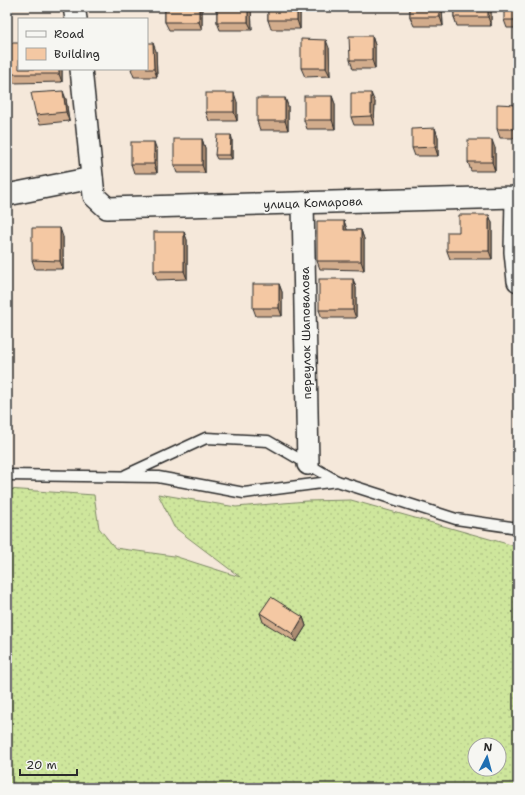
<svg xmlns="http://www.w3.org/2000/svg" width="525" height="795" font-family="'Shantell Sans',sans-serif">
	<defs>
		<pattern id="grass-dots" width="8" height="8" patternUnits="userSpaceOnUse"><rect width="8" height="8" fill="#cee69c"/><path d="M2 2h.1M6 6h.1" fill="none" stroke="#b1c587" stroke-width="1.8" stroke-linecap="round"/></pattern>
	</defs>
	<rect width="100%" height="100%" fill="#f5e8da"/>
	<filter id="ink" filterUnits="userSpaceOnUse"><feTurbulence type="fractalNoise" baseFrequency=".025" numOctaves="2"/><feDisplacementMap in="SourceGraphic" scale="8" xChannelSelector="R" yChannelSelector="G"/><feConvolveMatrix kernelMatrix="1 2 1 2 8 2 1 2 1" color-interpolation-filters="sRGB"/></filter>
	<g filter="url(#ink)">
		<!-- grass -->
		<path fill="url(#grass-dots)" stroke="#7c8864" fill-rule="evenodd" d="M7,489L94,495L99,528L115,548L174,556L240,577L174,527L158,494L236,507L307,501L351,500L518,547V788H7ZM475,745H499V769H475Z"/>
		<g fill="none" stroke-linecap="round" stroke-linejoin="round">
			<defs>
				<g id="lane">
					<path d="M7,475L158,477L244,493L337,481L456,519L518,528"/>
					<path d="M126,475L206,438L268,441L337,481"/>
				</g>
				<g id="street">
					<path d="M74,7L76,19"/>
					<path d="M81,69L94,196L107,208L518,197"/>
					<path d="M7,195L92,178"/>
					<path d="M516,197L515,252L518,281"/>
					<path d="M303,203L308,464"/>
				</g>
			</defs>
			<!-- lane casing -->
			<use href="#lane" stroke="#2b2b2b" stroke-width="13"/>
			<!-- street casing -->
			<use href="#street" stroke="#2b2b2b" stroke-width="24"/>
			<!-- lane -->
			<use href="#lane" stroke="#f6f6f2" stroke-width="10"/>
			<!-- street -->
			<use href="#street" stroke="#f6f6f2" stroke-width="21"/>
		</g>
		<!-- wall -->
		<g fill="#d2ac8c" stroke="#2b2b2b">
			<path d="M165,7H202V30H169L165,22Z"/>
			<path d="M217,7H251L252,30H220L217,22Z"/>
			<path d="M268,7H300V29H271L268,20Z"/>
			<path d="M410,7H442L443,26H414L410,17Z"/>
			<path d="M454,7H491V26H457L454,17Z"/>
			<path d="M518,7V28H507L504,20Z"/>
			<path d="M372,36L375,45V69H353L350,60Z"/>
			<path d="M329,48L330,76L305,77L301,68Z"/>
			<path d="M156,51L157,77H134L131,69Z"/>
			<path d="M19,69H62V82L12,83L8,74Z"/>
			<path d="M332,96L335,104V129H307L304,120Z"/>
			<path d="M285,98L288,106V130H260L257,121Z"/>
			<path d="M66,99L69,121L40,124L36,115Z"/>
			<path d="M237,102V121H209L206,112Z"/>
			<path d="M375,102L374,125H354L351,117Z"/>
			<path d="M518,107V138H500L497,129Z"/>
			<path d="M435,128L438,137V156H415L412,148Z"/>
			<path d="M231,135L232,139V159H217L215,155Z"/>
			<path d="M202,139L205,148V173H177L174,165Z"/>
			<path d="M495,148V171H471L468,162Z"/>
			<path d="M157,150V173H134L131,164Z"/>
			<path d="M489,215L492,223V259H450L447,251L459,232Z"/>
			<path d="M344,221L347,230H361L364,239V270L320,269L317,261Z"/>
			<path d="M184,232L187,240V279L157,280L154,271Z"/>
			<path d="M63,237V269H35L32,260Z"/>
			<path d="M353,279L356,288V318H322L319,310Z"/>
			<path d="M279,284L282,292V316H256L253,308Z"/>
			<path d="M260,613L303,617L306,626L296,642L263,622Z"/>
		</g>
		<!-- shaded-wall -->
		<g fill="#ab8c72" stroke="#2b2b2b">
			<path d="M199,7H202V30L199,22Z"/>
			<path d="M248,7H251L252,30L248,22Z"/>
			<path d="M297,7H300V29L297,20Z"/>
			<path d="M439,7H442L443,26L440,17Z"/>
			<path d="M488,7H491V26L488,17Z"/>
			<path d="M372,36L375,45V69L372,60Z"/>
			<path d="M326,40L329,48L330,76L326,68Z"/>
			<path d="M153,43L156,51L157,77L154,69Z"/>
			<path d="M59,69H62V82L59,74Z"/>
			<path d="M63,91L66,99L69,121L66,112Z"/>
			<path d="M234,93L237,102V121L234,112Z"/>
			<path d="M371,93L375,102L374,125L371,116Z"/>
			<path d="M332,96L335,104V129L332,120Z"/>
			<path d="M285,98L288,106V130L285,121Z"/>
			<path d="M7,103L8,147L7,143Z"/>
			<path d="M517,105L518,107V132L517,129Z"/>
			<path d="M435,128L438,137V156L435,147Z"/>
			<path d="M231,135L232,139V159L230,155Z"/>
			<path d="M202,139L205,148V173L202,165Z"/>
			<path d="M492,140L495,148V171L492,162Z"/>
			<path d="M154,142L157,150V173L154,164Z"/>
			<path d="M489,215L492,223V259L489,251Z"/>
			<path d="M344,221L347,229V238L344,230Z"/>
			<path d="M60,228L63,237V269L60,261Z"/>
			<path d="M361,230L364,239V270L361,261Z"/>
			<path d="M184,232L187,240V279L184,271Z"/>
			<path d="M353,279L356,288V318L353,310Z"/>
			<path d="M279,284L282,292V316L279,308Z"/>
			<path d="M303,617L306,626L296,642L293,634Z"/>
		</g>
		<!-- building -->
		<g fill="#f4c8a3" stroke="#2b2b2b">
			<rect x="165" y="7" width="34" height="15"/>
			<rect x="217" y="7" width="31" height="15"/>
			<rect x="268" y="7" width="29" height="13"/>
			<path d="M410,7H439L440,17H410Z"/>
			<rect x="454" y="7" width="34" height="10"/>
			<rect x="504" y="7" width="14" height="13"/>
			<path d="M349,36H372V60H350Z"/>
			<path d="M301,39L326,40V68H301Z"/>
			<path d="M8,43H19V69H59V74H8Z"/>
			<path d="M147,43H153L154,69H147Z"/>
			<path d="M63,91L66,112L36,115L31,93Z"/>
			<rect x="206" y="93" width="28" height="19"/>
			<path d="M351,93H371V116L351,117Z"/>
			<rect x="304" y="96" width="28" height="24"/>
			<rect x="257" y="98" width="28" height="23"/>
			<path d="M497,104L517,105V129H497Z"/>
			<path d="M435,128V147L412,148V129Z"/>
			<path d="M217,135H231L230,155H215Z"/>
			<rect x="174" y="139" width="28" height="26"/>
			<rect x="468" y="140" width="24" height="22"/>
			<rect x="131" y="142" width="23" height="22"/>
			<path d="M459,215H489V251H447V232H459Z"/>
			<path d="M317,221H344V230H361V261H317Z"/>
			<path d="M32,228H60V261L32,260Z"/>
			<rect x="154" y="232" width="30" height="39"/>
			<rect x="319" y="279" width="34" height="31"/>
			<rect x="253" y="284" width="26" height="24"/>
			<path d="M271,597L303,617L293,634L260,613Z"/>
		</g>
	</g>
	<g text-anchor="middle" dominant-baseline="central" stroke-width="3.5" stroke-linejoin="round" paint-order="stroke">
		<!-- street labels -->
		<g font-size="12" fill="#2b2b2b" stroke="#f6f6f2">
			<text transform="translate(313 203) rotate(-2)">улица Комарова</text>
			<text transform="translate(306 333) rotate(-91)">переулок Шаповалова</text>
		</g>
	</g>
	<!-- margin -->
	<rect width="525" height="795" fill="none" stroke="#f6f6f2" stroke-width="24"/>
	<rect x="12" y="12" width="501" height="771" fill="none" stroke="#2b2b2b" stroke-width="1.5" filter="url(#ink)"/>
	<!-- legend -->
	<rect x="18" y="18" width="130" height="52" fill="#f6f6f2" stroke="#a5a5a2"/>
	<rect x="26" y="31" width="20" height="6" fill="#f6f6f2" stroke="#a5a5a2"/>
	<text x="54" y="38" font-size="12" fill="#2b2b2b">Road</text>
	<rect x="26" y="48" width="20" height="12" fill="#f4c8a3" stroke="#a5a5a2"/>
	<text x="54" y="58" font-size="12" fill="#2b2b2b">Building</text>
	<!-- north arrow -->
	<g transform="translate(487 757) rotate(6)"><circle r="19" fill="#f6f6f2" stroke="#a5a5a2"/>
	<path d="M0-3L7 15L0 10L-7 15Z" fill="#1f6fb2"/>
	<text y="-6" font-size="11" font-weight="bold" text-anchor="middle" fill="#2b2b2b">N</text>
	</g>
	<!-- scale -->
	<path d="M20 769v6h57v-6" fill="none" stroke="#2b2b2b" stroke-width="2"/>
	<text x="26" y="769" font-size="12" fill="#2b2b2b" stroke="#f6f6f2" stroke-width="3" paint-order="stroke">20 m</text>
</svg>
